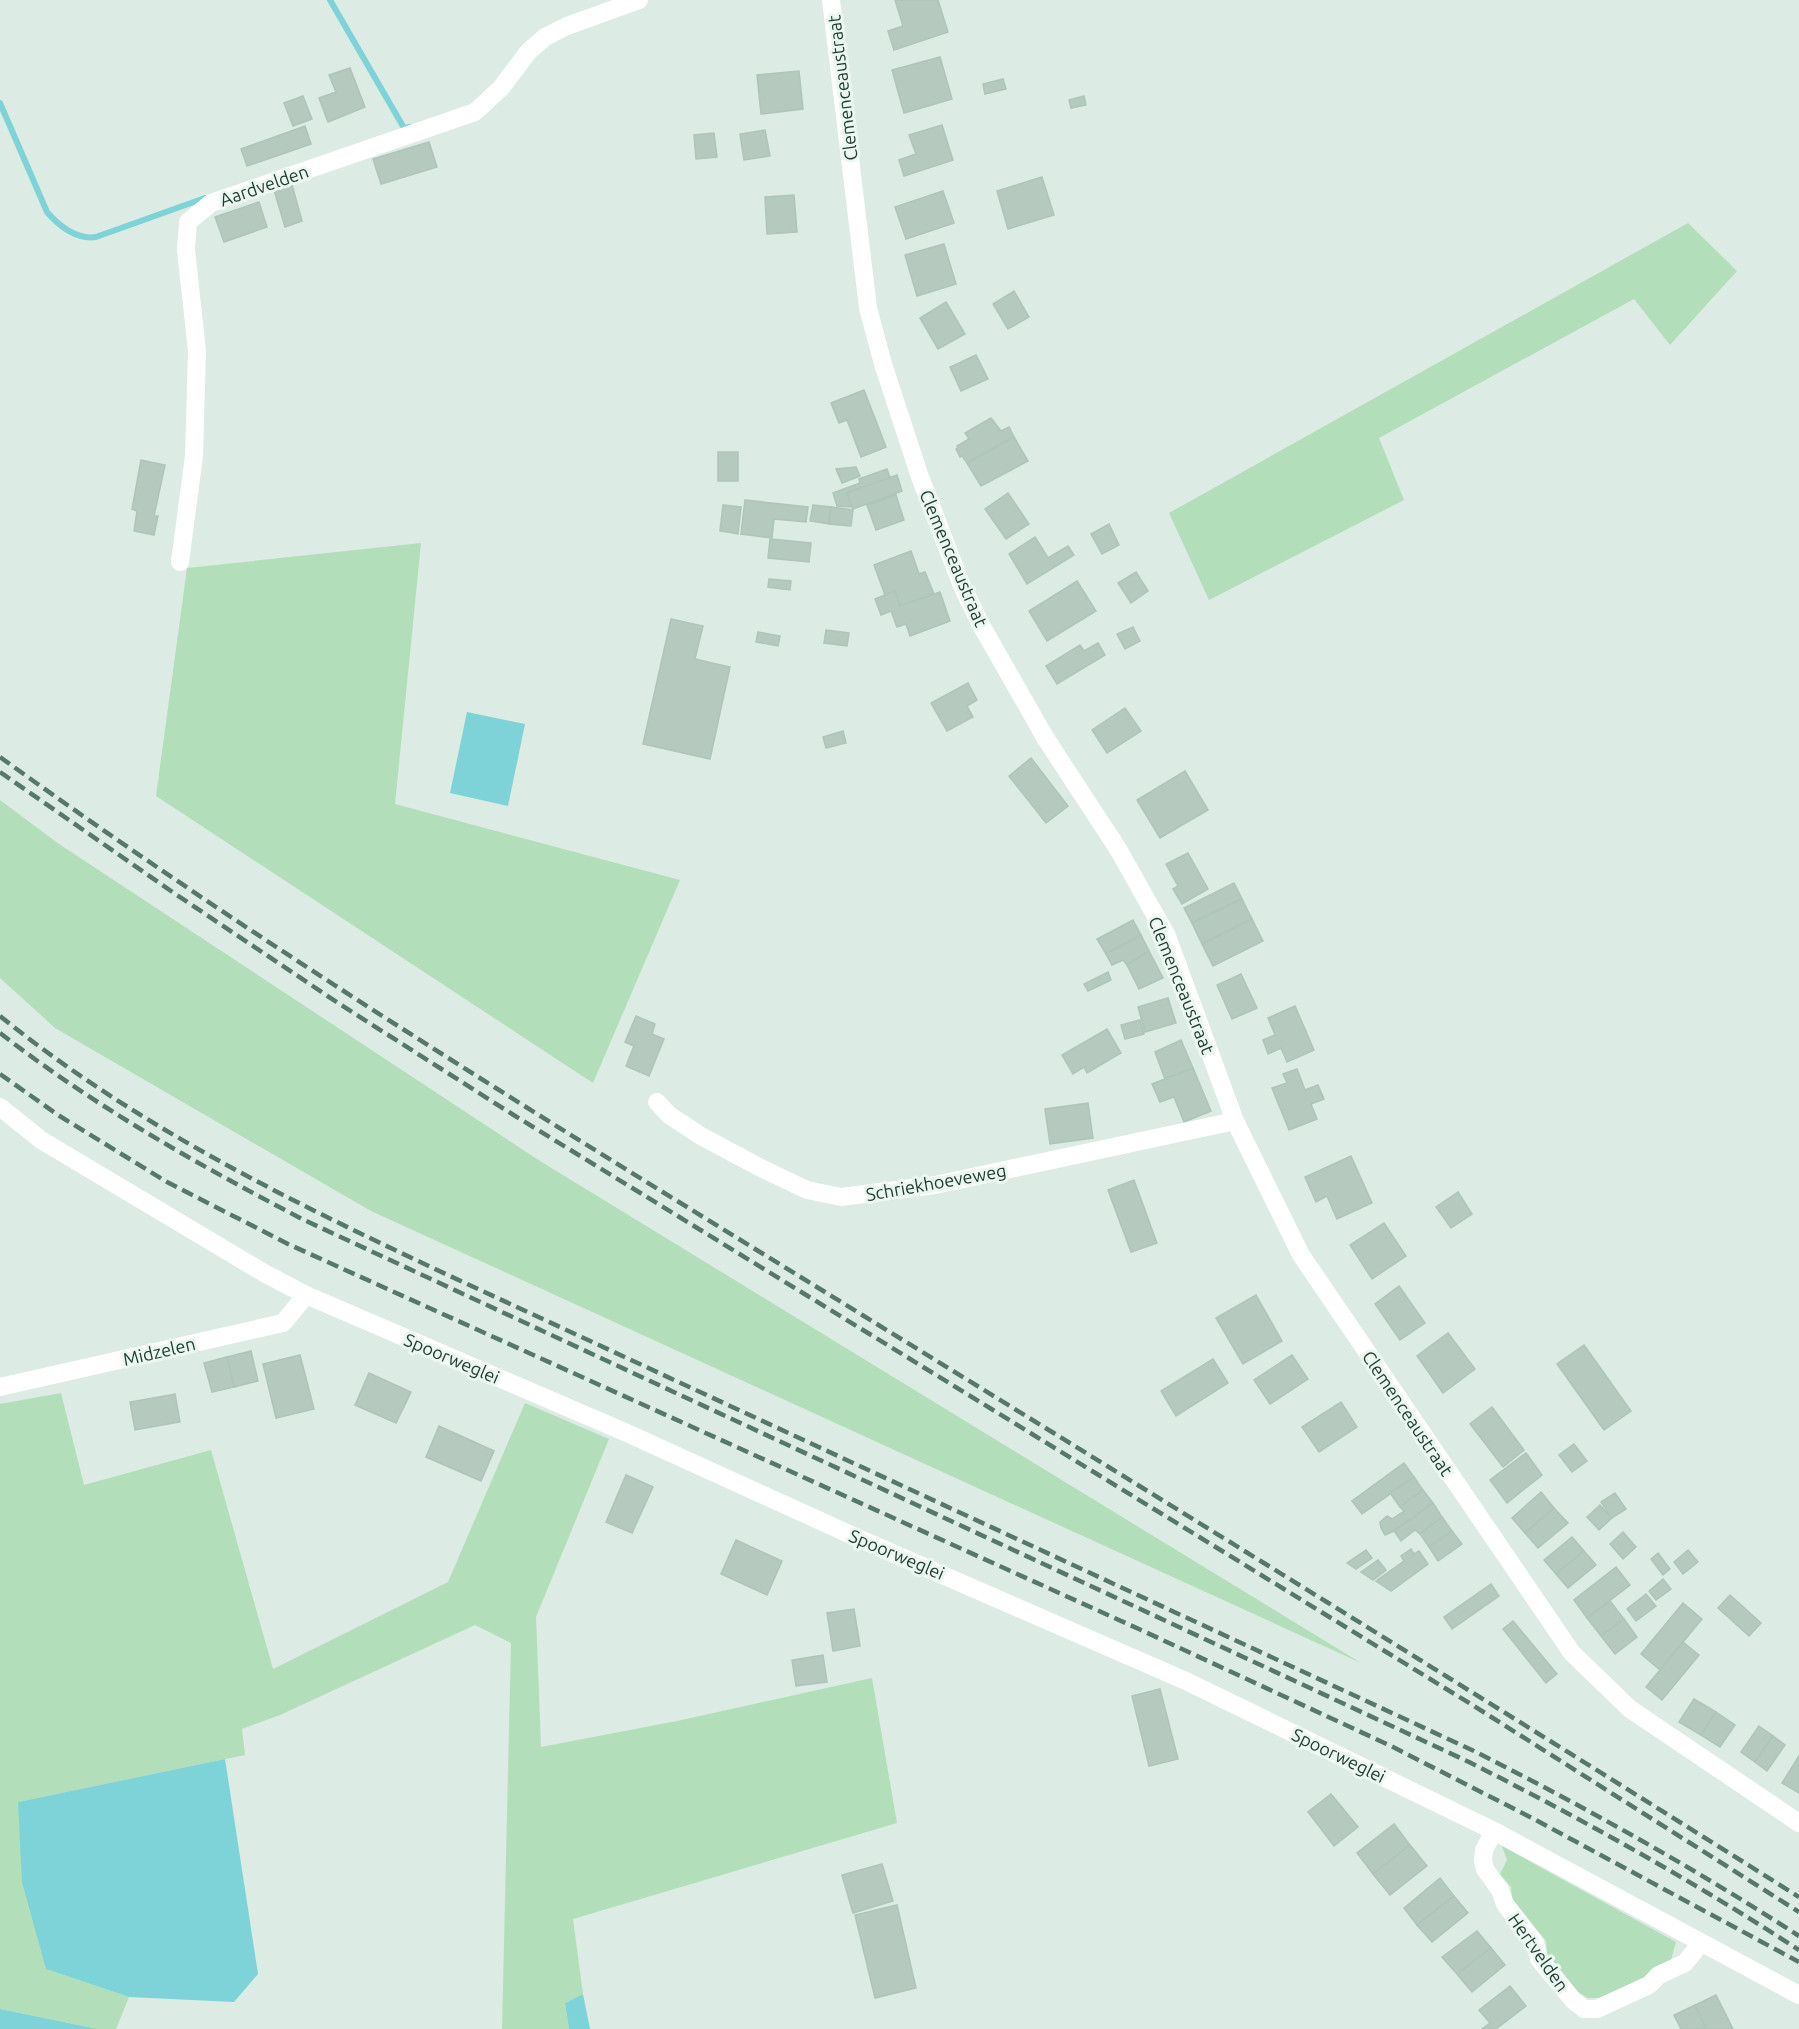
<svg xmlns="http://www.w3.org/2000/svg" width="1799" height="2029" font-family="Ubuntu,sans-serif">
	<rect width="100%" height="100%" fill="#dcebe3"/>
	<!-- green -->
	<g fill="#b2dfba">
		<path d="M1688,223L1737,271L1670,345L1634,299L1379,438L1404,500L1209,600L1169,513Z"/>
		<path d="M421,543L395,804L680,880L593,1083L156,796L187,568Z"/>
		<path d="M0,800L59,844L540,1161L1361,1663L371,1211L55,1028L0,978Z"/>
		<path d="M61,1393L84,1485L211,1450L273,1669L448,1582L525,1403L609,1439L536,1617L541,1747L677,1721L872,1678L897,1823L573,1919L583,1994L565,2003L569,2029H502L511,1643L475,1625L280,1715L242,1729L245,1755L18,1802L46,1969L129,1997L116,2029H98L0,2009V1404Z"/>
		<path d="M1502,1846L1676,1942L1671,1960L1651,1969L1644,1978L1599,1998H1588L1578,1992L1547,1953L1546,1941L1512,1899L1511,1887L1500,1874L1507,1860Z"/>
	</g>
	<!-- water -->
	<g fill="#7dd3d7">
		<path d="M467,712L525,724L508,806L450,793Z"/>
		<path d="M225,1759L258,1974L234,2002L129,1997L46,1969L22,1882L18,1802Z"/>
		<path d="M583,1994L590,2029H569L565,2003Z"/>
		<path d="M0,2009L98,2029H0Z"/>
	</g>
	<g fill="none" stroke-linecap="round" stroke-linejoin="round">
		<!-- stream -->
		<g stroke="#7dd3d7" stroke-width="6">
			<path d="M330,0L404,128L410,127"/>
			<path d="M0,103L47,212C59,226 77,240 96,237L205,198"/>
		</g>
	</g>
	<!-- building -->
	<g fill="#b5c9be" stroke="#aec5b9" stroke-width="1.5">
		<path d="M895,0H938L948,32L894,50L888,31L903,26Z"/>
		<path d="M940,57L952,99L904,113L892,70Z"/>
		<path d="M350,68L365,107L328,122L319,98L336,92L329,75Z"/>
		<path d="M799,71L803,109L761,114L757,75Z"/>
		<path d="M1003,79L1006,89L985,94L983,84Z"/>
		<path d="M303,96L312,119L293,126L284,103Z"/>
		<path d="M1084,96L1086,105L1071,108L1069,100Z"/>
		<path d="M942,125L953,160L904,176L899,160L916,154L909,135Z"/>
		<path d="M305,126L311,144L247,166L241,149Z"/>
		<path d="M765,130L770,156L744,160L740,134Z"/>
		<path d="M714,133L717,157L696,159L694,135Z"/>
		<path d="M429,142L437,167L381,184L373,159Z"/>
		<path d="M1042,177L1054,215L1008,229L997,191Z"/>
		<path d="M292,185L302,221L285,227L274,190Z"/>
		<path d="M943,191L954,223L906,239L895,207Z"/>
		<path d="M794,195L797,232L767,234L765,197Z"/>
		<path d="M259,202L267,227L224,242L215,217Z"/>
		<path d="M944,244L956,284L917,296L905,255Z"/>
		<path d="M1014,291L1029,317L1008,329L993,304Z"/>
		<path d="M946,302L965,334L938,349L920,318Z"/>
		<path d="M976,355L988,379L961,391L950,367Z"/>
		<path d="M864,390L886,447L861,457L847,420L839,423L831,403Z"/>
		<path d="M991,418L1001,431L1009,427L1014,437L967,463L962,456L960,457L956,449L958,448L957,446L969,439L965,433Z"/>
		<path d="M1014,437L1028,461L981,486L967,463Z"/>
		<rect x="718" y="452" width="20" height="29"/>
		<path d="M141,460L165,465L154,516H158L154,535L134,531L137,511L132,509Z"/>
		<path d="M856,467L860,476L842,483L836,469Z"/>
		<path d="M887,469L896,495L867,505L866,502L852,507L837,506L833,493L860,483L859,479Z"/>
		<path d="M897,475L902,491L853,509L847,493Z"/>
		<path d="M1008,493L1029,524L1006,539L985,509Z"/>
		<path d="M896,495L904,520L876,530L867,505Z"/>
		<path d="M745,500L808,507L806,522L774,519L772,538L741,534Z"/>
		<path d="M723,505L741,507L738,534L720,531Z"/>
		<path d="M813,505L831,507L829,524L810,521Z"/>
		<path d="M831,507L853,510L851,526L829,524Z"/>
		<path d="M1109,524L1119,545L1102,554L1091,534Z"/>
		<path d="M1035,537L1048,558L1068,546L1074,555L1027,584L1009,554Z"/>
		<path d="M770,539L811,543L809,562L768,558Z"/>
		<path d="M911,551L919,574L925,572L934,594L900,606L895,591L885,595L874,565Z"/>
		<path d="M1136,572L1148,591L1131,603L1118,583Z"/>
		<path d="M769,579L791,581L790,590L768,587Z"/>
		<path d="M1077,581L1096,611L1047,641L1029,611Z"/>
		<path d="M895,591L900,606L940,592L950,621L910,636L906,624L897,627L891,611L881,615L875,599Z"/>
		<path d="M671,619L703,626L695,659L730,667L710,759L643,744Z"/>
		<path d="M1133,627L1140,641L1125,649L1117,634Z"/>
		<path d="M826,630L849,633L847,646L824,643Z"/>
		<path d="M758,632L780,636L778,646L756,642Z"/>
		<path d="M1098,643L1105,655L1057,684L1046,666L1080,645L1084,651Z"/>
		<path d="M968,683L977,700L967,706L973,717L947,731L931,703Z"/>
		<path d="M1125,708L1141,731L1107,753L1092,730Z"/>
		<path d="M843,731L846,743L826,748L823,737Z"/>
		<path d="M1031,758L1068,806L1046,823L1009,776Z"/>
		<path d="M1185,771L1208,810L1160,838L1137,800Z"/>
		<path d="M1188,853L1208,889L1182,904L1173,889L1178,886L1166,864Z"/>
		<path d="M1234,883L1242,899L1192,923L1184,908Z"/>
		<path d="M1242,899L1252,919L1202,944L1192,923Z"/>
		<path d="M1252,919L1263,941L1213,966L1202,944Z"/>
		<path d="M1133,920L1141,935L1106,954L1097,939Z"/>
		<path d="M1141,935L1149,951L1127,965L1123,960L1112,965L1106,954Z"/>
		<path d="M1149,951L1163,978L1139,989L1127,965Z"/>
		<path d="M1108,972L1111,980L1088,991L1084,984Z"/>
		<path d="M1241,974L1257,1008L1232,1019L1217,985Z"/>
		<path d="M1168,998L1176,1023L1145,1032L1138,1007Z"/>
		<path d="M1295,1006L1314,1050L1287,1062L1281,1048L1268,1054L1263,1040L1275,1035L1268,1018Z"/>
		<path d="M636,1016L655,1024L652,1034L664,1039L649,1076L626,1066L634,1046L625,1042Z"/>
		<path d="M1140,1020L1144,1034L1125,1039L1121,1025Z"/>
		<path d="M1107,1029L1121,1053L1087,1073L1084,1067L1073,1074L1062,1055Z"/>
		<path d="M1181,1040L1193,1068L1165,1079L1155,1052Z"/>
		<path d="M1193,1068L1211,1111L1184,1122L1174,1097L1160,1102L1152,1084Z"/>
		<path d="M1297,1069L1305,1090L1318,1085L1324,1099L1311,1104L1317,1119L1289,1130L1272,1088L1287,1083L1283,1074Z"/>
		<path d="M1088,1103L1093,1138L1050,1144L1045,1109Z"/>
		<path d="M1351,1156L1372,1203L1337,1219L1327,1196L1316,1202L1305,1177Z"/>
		<path d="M1134,1180L1157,1243L1131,1252L1108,1190Z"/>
		<path d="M1458,1192L1472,1214L1451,1228L1436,1207Z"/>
		<path d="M1384,1223L1406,1256L1372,1279L1350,1245Z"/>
		<path d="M1399,1286L1425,1323L1400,1340L1375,1304Z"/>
		<path d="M1256,1295L1282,1341L1243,1364L1216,1318Z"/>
		<path d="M1448,1333L1475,1369L1443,1393L1417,1356Z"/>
		<path d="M1584,1345L1631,1411L1604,1430L1557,1364Z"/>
		<path d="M251,1351L258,1381L234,1387L227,1357Z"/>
		<path d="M300,1355L314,1409L276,1418L263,1364Z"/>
		<path d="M1292,1355L1308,1379L1270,1404L1254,1380Z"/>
		<path d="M227,1357L234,1387L212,1392L204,1363Z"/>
		<path d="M1213,1359L1228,1383L1176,1416L1161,1391Z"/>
		<path d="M369,1373L411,1392L396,1423L355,1405Z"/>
		<path d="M175,1394L180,1422L135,1430L130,1402Z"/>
		<path d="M1341,1402L1357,1427L1319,1452L1302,1427Z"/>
		<path d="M1492,1407L1524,1450L1503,1467L1470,1424Z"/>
		<path d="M439,1426L494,1451L481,1481L426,1457Z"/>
		<path d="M1574,1444L1587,1461L1572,1472L1559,1455Z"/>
		<path d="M1526,1453L1542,1475L1507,1503L1490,1480Z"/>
		<path d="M1404,1463L1414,1477L1362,1514L1352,1501Z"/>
		<path d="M626,1475L653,1487L632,1533L606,1522Z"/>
		<path d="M1414,1477L1423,1490L1400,1507L1390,1493Z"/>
		<path d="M1423,1490L1433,1503L1394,1531L1385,1535L1381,1528L1380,1522L1387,1516L1392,1519L1404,1511L1400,1507Z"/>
		<path d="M1541,1492L1554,1508L1525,1533L1512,1518Z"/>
		<path d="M1615,1493L1626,1509L1612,1518L1601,1502Z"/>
		<path d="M1433,1503L1442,1517L1420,1534L1415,1530L1401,1541L1394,1531Z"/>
		<path d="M1600,1505L1612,1518L1599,1530L1587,1517Z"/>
		<path d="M1554,1508L1568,1523L1538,1548L1525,1533Z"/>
		<path d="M1442,1517L1452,1531L1429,1547L1420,1534Z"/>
		<path d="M1452,1531L1462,1544L1438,1561L1429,1547Z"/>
		<path d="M1623,1532L1636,1547L1623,1559L1610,1544Z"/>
		<path d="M1572,1537L1584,1551L1556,1574L1544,1560Z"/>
		<path d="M736,1540L782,1561L767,1595L721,1574Z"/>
		<path d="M1411,1549L1414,1554L1419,1551L1428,1564L1391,1591L1376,1581L1404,1561L1401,1556Z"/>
		<path d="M1366,1550L1372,1558L1356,1569L1347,1563Z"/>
		<path d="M1688,1550L1698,1562L1683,1574L1674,1562Z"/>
		<path d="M1584,1551L1596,1565L1568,1588L1556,1574Z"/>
		<path d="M1658,1553L1670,1569L1663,1575L1651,1559Z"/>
		<path d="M1378,1560L1386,1570L1373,1580L1361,1572Z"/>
		<path d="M1616,1567L1630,1585L1587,1618L1574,1600Z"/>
		<path d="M1663,1579L1671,1589L1656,1600L1649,1591Z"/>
		<path d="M1491,1584L1499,1596L1452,1629L1444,1617Z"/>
		<path d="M1646,1594L1656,1606L1636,1621L1627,1609Z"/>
		<path d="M1730,1595L1761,1623L1749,1636L1718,1608Z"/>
		<path d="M1610,1601L1624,1619L1601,1636L1587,1618Z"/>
		<path d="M1683,1603L1702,1619L1660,1670L1641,1654Z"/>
		<path d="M854,1609L860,1646L833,1651L827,1613Z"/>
		<path d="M1624,1619L1637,1637L1615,1654L1601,1636Z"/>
		<path d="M1513,1621L1557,1674L1546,1683L1503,1629Z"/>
		<path d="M1683,1642L1699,1655L1662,1700L1646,1687Z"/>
		<path d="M823,1655L827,1682L796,1686L792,1660Z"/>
		<path d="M1160,1689L1178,1759L1149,1766L1132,1696Z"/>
		<path d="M1694,1699L1716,1712L1701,1735L1679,1722Z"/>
		<path d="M1716,1712L1735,1725L1720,1747L1701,1735Z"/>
		<path d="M1759,1726L1773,1736L1755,1762L1741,1752Z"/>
		<path d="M1773,1736L1785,1745L1767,1771L1755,1762Z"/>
		<path d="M1799,1756V1793L1782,1783Z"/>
		<path d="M1331,1794L1358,1827L1334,1846L1308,1812Z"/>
		<path d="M1394,1824L1410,1845L1373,1874L1357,1853Z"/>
		<path d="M1410,1845L1427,1866L1390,1895L1373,1874Z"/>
		<path d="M882,1864L893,1901L853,1913L842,1875Z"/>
		<path d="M1440,1878L1454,1896L1417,1925L1404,1908Z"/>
		<path d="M1454,1896L1468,1913L1432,1942L1417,1925Z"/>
		<path d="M897,1905L916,1988L875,1998L855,1915Z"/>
		<path d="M1477,1931L1491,1948L1457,1974L1442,1957Z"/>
		<path d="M1491,1948L1505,1965L1472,1992L1457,1974Z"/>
		<path d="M1510,1986L1526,2006L1496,2029H1482L1490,2023L1479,2010Z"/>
		<path d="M1716,1995L1733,2029H1706L1695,2005Z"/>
		<path d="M1695,2005L1706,2029H1681L1674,2015Z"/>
	</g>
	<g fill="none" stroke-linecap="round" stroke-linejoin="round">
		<!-- street -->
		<g stroke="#fff" stroke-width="18">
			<path d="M831,0L868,308L883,364L920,477L962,586L981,625L1046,739L1118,849L1167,936L1235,1121L1301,1255L1572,1653L1630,1709L1799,1823"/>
			<path d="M180,562L194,456L197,351L186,250L188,222L211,203L475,112L501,88L528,52L545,37L567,26L639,0"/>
			<path d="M657,1102L669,1115L701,1136L761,1168L807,1190L841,1197L935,1185L1235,1121"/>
			<path d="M0,1107L41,1140L264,1273L306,1295L627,1433L860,1539L1186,1681L1494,1831L1799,1995"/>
			<path d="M0,1387L283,1323L306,1295"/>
			<path d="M1494,1831L1484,1850L1483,1860L1485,1869L1500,1890L1505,1904L1535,1943L1539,1959L1573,2000L1584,2009H1597L1649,1985L1659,1975L1685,1963L1701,1943"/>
		</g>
		<!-- rail -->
		<g stroke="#56786b" stroke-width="4.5" stroke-dasharray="12 6" stroke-linecap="butt">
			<path d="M0,757C281,960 577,1139 872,1321C1182,1512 1491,1703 1799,1897"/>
			<path d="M0,772L171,891L338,1003L512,1114L1474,1706L1799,1912"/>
			<path d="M0,1016C136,1126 292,1202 450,1276L1474,1751C1585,1807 1694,1868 1799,1936"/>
			<path d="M0,1033C94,1106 197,1164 302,1219L1469,1762C1582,1819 1693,1881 1799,1950"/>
			<path d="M0,1074L58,1115L167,1182L288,1244L1141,1630L1391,1746L1532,1818L1799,1962"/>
		</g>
	</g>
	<g text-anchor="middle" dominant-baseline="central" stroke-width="6" stroke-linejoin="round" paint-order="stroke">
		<!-- street labels -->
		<g font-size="18" fill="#1d3b30" stroke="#edf7f1">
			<text transform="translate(842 88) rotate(-97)">Clemenceaustraat</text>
			<text transform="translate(264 185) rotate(-19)">Aardvelden</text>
			<text transform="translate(954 558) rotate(67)">Clemenceaustraat</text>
			<text transform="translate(1182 985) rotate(68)">Clemenceaustraat</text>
			<text transform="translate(936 1182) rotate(-10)">Schriekhoeveweg</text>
			<text transform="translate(159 1351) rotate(-13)">Midzelen</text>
			<text transform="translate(452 1358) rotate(23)">Spoorweglei</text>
			<text transform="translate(1408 1413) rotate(56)">Clemenceaustraat</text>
			<text transform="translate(897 1554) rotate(23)">Spoorweglei</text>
			<text transform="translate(1339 1755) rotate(26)">Spoorweglei</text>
			<text transform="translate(1539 1952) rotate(55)">Hertvelden</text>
		</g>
	</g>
</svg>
